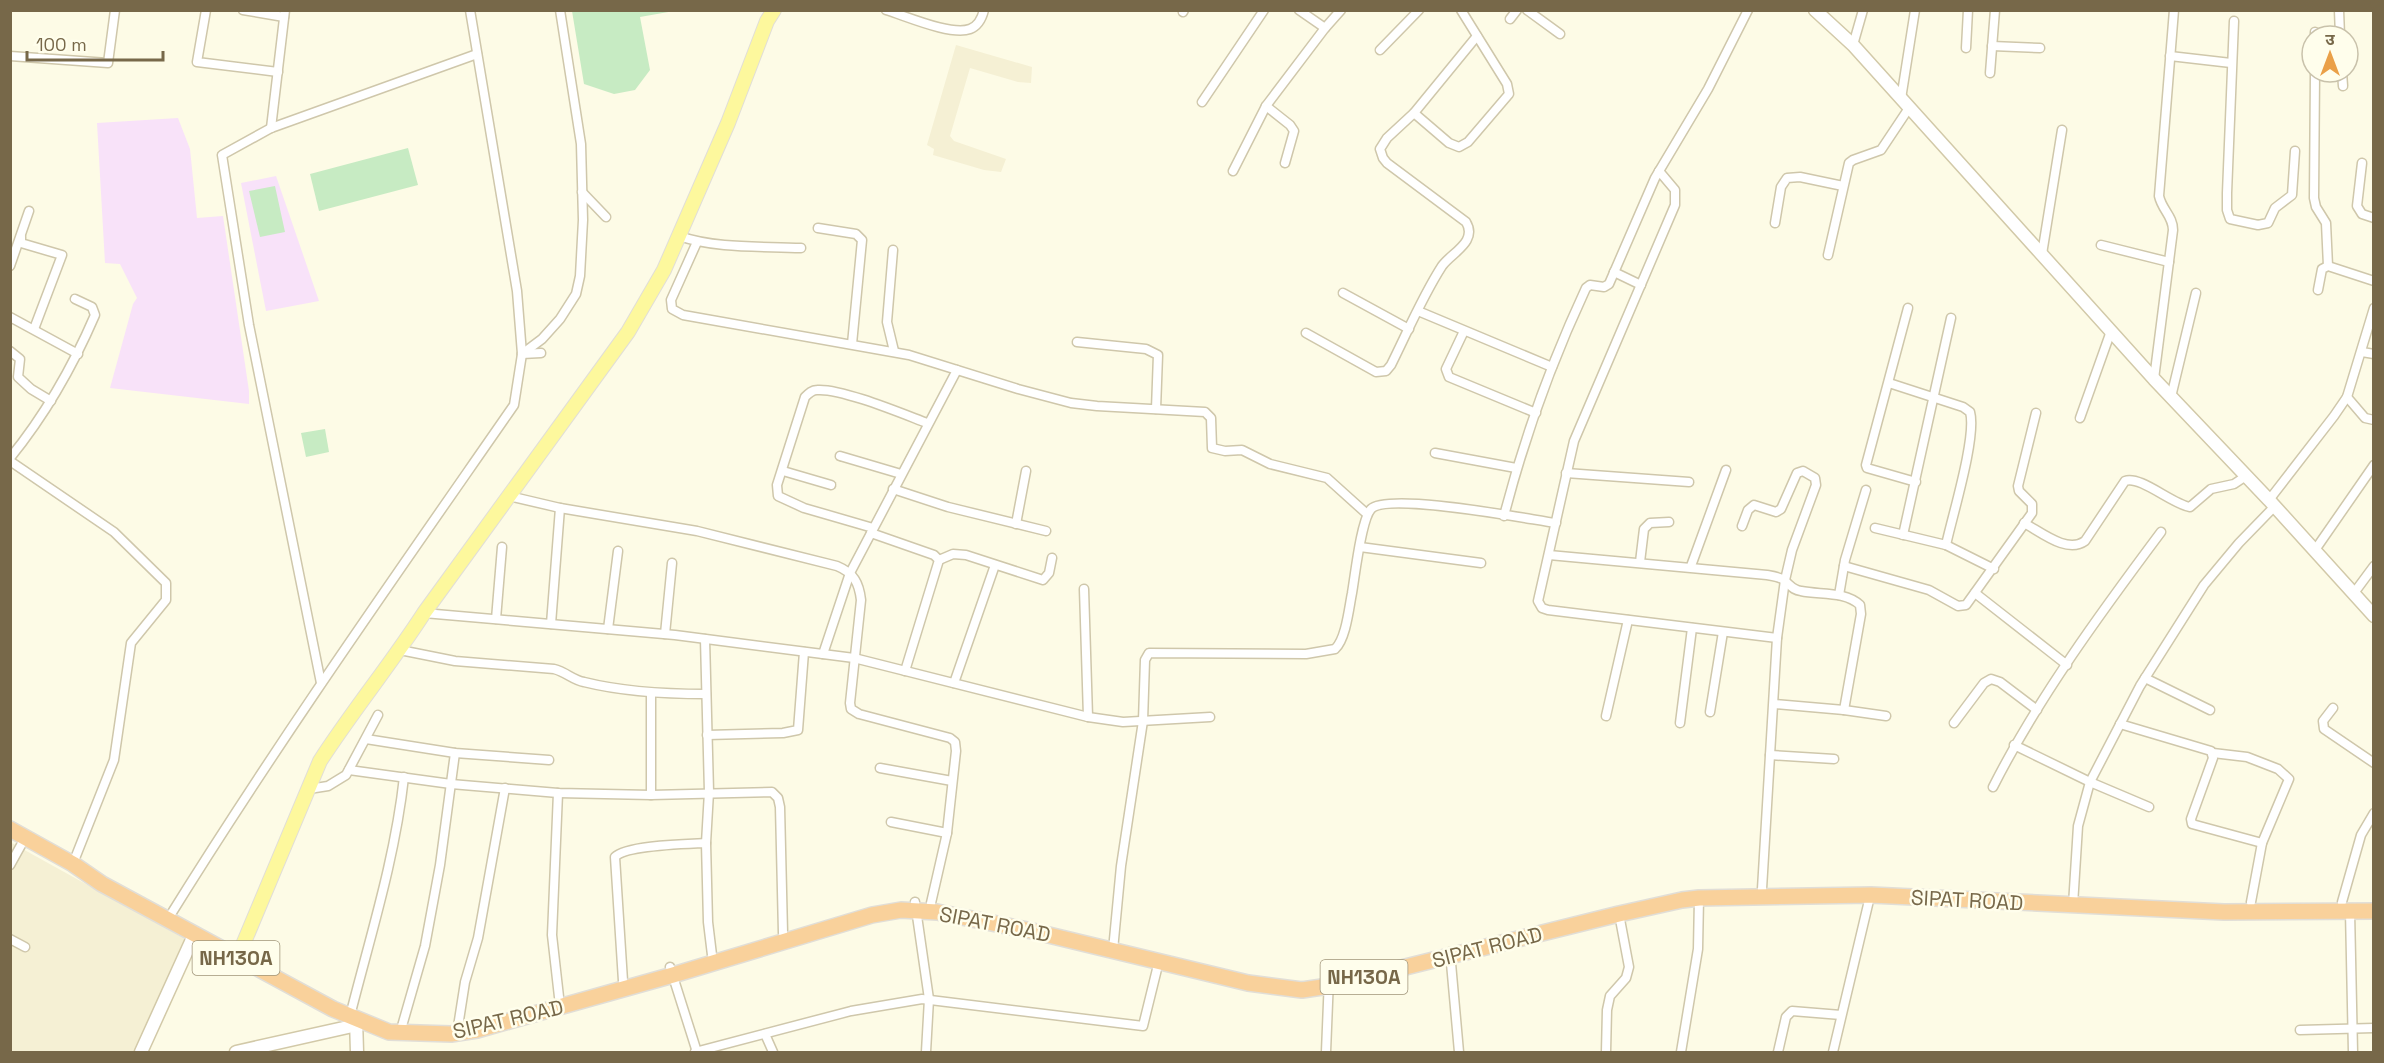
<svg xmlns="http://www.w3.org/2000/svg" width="2384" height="1063" font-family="'Space Grotesk','Noto Sans Devanagari',sans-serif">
	<rect width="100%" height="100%" fill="#fdfbe6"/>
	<!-- residential -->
	<g fill="#f5f0d4">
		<path d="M956,45L1032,67L1031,83L1018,82L970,68L950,136L954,141L1006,159L1001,172L984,170L933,155L934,149L927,145Z"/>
		<path d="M10,842L185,939L135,1052H11Z"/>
	</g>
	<!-- education -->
	<g fill="#f8e2f9">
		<path d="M178,118L190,149L197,218L223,216L249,391V404L110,388L133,304L137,298L120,264L105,263L97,123Z"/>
		<path d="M276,176L319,301L266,311L241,183Z"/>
	</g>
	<!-- green -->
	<g fill="#c7ebc3">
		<path d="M572,11H674L640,17L650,70L635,90L614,94L584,84Z"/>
		<path d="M408,148L418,185L319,211L310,174Z"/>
		<path d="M275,186L285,232L260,237L249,191Z"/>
		<path d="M325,429L329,452L306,457L301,433Z"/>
	</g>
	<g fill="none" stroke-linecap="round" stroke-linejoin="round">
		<defs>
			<g id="street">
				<path d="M206,10L197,62L278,72"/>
				<path d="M243,10L284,17"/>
				<path d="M886,10C906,16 951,36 970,29C978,26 982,18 984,10"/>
				<path d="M1299,10L1325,28"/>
				<path d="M1527,10L1560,34"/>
				<path d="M2339,10L2340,36"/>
				<path d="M1183,12L1184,10"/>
				<path d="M1510,19L1517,10"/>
				<path d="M2234,21L2227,193V210L2230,219L2258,225L2268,223L2275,208L2292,195L2295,151"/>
				<path d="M2315,36V32"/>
				<path d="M1853,45L1863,10"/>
				<path d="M1992,46L2040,48"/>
				<path d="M1966,48L1968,10"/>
				<path d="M1380,50L1419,10"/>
				<path d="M10,56L108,63L115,10"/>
				<path d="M2170,56L2231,63"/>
				<path d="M2315,72L2314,198L2316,207L2326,223L2328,266"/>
				<path d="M2342,72L2343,86"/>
				<path d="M1990,73L1995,10"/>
				<path d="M1901,99L1915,10"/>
				<path d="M1202,102L1264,10"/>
				<path d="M1266,106L1290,125L1294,131L1285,163"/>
				<path d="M1414,113L1449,143L1459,147L1468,142L1509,94L1507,84L1461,10"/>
				<path d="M271,128L285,10"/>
				<path d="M2362,163L2357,206L2362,214L2374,218"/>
				<path d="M1233,171L1266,106L1325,28L1341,10"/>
				<path d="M1659,171L1675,190V205L1574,441L1538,601L1542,608L1548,610L1777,638"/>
				<path d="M582,192L606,217"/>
				<path d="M1775,223L1781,187L1787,178L1800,177L1843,186"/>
				<path d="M818,228L856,234L862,240L852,344"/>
				<path d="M679,236C717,249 761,246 801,248"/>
				<path d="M21,237V243L62,255L34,329"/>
				<path d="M697,242L671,300L672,309L683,315L909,355L1018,389L1071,403L1097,406L1205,412L1211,418L1212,448L1225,451L1242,450L1270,464L1327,478L1367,514"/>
				<path d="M2101,245L2169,262"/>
				<path d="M893,250L887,322L894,351"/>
				<path d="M2042,254L2062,130"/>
				<path d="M1828,255L1849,163L1853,160L1881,150L1909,108"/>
				<path d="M10,266L29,211"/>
				<path d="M1614,272L1641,285"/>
				<path d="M2318,290L2322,269L2328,266L2374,281"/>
				<path d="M1343,293L1409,329"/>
				<path d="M1908,308L1866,465L1867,468L1916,482"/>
				<path d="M1418,311L1552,367"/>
				<path d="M10,317L78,354"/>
				<path d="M1464,331L1446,369L1449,377L1536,413"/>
				<path d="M1306,333L1376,372L1386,371L1391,365C1407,333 1422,297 1442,266C1451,253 1478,242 1466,222L1387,163L1383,158L1380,149L1387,138L1414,113L1477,36"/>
				<path d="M1077,342L1146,349L1158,355L1156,409"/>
				<path d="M10,351L20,359L18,377L31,389L51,401"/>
				<path d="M2362,352L2374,354"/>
				<path d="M522,354L542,339L560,319L576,294L580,276L583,220L581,144L560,10"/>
				<path d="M522,354L541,353"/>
				<path d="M2154,379L2173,230C2173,216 2162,210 2159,196L2174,10"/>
				<path d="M1889,383L1963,407L1970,412C1977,436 1952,517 1946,545"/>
				<path d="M2171,397L2196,293"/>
				<path d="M2347,397L2365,418L2374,420"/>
				<path d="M2080,418L2111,331"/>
				<path d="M1435,453L1516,468"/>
				<path d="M840,456L901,474"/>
				<path d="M10,458C45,415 73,366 95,315L92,307L75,299"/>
				<path d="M10,461L114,532L166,583V600L131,643L114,760L72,866"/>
				<path d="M783,471L831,485"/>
				<path d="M1566,473L1689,482"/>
				<path d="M893,489L948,507L1046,531"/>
				<path d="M509,496L560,508L697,531L837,566C854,573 859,583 861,600L850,703L851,709L859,714L950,738L955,742L956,751L947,833L931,903"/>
				<path d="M2269,500L2334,416L2347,397L2374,308"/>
				<path d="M1504,516C1524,438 1552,361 1586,288L1590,285L1604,287L1609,284L1655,178L1708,89L1748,10"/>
				<path d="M2024,523C2041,532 2067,554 2085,541L2125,481C2140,475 2172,504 2190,507L2211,489L2234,484L2246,476"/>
				<path d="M1016,524L1026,471"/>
				<path d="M1742,526L1748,510L1754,505L1776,512L1781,509L1797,473L1803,471L1815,478L1816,485L1792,550L1785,580L1777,638L1762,889"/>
				<path d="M873,528L804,508L778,496L777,485L805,397C809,393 812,390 817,390C841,388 903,414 927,423"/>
				<path d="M1875,528L1946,545L1994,569"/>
				<path d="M871,533L934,555L939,560L905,671"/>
				<path d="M1903,535L1951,318"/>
				<path d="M1360,547L1481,563"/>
				<path d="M2315,550L2374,465"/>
				<path d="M1549,555L1767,575C1773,576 1781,577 1785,581C1791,586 1793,590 1801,591C1820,595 1845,591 1860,605L1861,614L1844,710"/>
				<path d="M939,560L953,554L966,555L1043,580L1049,573L1052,558"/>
				<path d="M1640,562L1644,529L1650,523L1669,522"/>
				<path d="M1691,566L1726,470"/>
				<path d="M1844,566L1929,590L1958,606L1966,605L2032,513V504L2019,491L2018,486L2036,413"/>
				<path d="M1084,589L1088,717"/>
				<path d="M1975,593L2067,665"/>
				<path d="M2354,593L2374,566"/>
				<path d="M1839,595L1845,560L1866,490"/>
				<path d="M424,613L675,635L854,658L1088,717L1123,722L1210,717"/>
				<path d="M496,619L502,547"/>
				<path d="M551,624L560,508"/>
				<path d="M608,629L618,551"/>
				<path d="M665,634L672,563"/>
				<path d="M705,639L709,792L706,843L708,922L712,955"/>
				<path d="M400,650L455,661L554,669C566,672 573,680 584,682C624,692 665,694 706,694"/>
				<path d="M823,654L850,573L957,370"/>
				<path d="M2145,678L2210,710"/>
				<path d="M321,683L249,325L222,155L271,128L477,54"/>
				<path d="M954,683L995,565"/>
				<path d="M1774,704L1844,710L1886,716"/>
				<path d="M2333,708L2323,721L2324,729L2374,763"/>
				<path d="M1710,712L1723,632"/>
				<path d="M1606,716L1628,620"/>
				<path d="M1680,723L1692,628"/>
				<path d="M1954,723L1984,683L1991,679L2000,682L2037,710"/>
				<path d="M2120,724L2211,751L2213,758L2191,819L2192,824L2262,843"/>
				<path d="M707,735L783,733L798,730L804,652"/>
				<path d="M366,739L455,753L549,760"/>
				<path d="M2014,745L2090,782L2149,807"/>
				<path d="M2213,753L2247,757L2278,769L2289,779L2262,843L2251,902"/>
				<path d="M1770,755L1834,759"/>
				<path d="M880,768L952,781"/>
				<path d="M349,770L451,784L558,793L651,795L772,792L778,798L780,807L783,933"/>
				<path d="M1993,787C2038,698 2102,611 2161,532"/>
				<path d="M309,789L328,786L346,775L378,715"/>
				<path d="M558,793L552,935L559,997"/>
				<path d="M651,795V694"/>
				<path d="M891,822L947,833"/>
				<path d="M10,865L25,838"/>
				<path d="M915,902L929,999L926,1052"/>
				<path d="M2342,902L2361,835L2374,813"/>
				<path d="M2073,905L2078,826L2090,782L2140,686L2204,585L2239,543L2275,506"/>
				<path d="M2350,911L2353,1052"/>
				<path d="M168,919C277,743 396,575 514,405L522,354L517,291L470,10"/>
				<path d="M10,939L25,947"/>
				<path d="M1113,950L1121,866L1143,721L1145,660L1149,653L1306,654L1335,649C1346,639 1349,608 1352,593C1355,576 1361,520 1371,509C1388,492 1527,519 1556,523"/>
				<path d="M1450,952L1459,1052"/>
				<path d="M670,967L697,1052"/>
				<path d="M623,981L615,857C626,845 687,844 706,843"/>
				<path d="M350,1016C370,937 395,859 404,777"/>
				<path d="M2300,1030L2374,1028"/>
				<path d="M400,1033L425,946L440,865L455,753"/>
				<path d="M457,1033L465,982L478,938L505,788"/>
				<path d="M765,1034L773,1052"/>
				<path d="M695,1052L851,1011L922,999L1143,1026L1159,961"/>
				<path d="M1326,1052L1329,978"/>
				<path d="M1606,1052L1607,1010L1610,996L1626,978L1629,967L1619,914"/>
				<path d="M1681,1052L1698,949L1699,898"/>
				<path d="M1778,1052L1786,1017L1792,1011L1841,1015"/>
				<path d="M1833,1052L1871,892"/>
			</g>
			<g id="secondary">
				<path d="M1815,10L1853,45L2154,379L2269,500L2374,616"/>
				<path d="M356,1019L357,1052"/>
				<path d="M141,1052L195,933"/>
				<path d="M236,1052L357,1025"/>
			</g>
			<path id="primary" d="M237,959L320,761C353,710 391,664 424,613L628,332L664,270L728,123L767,21L774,10"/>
			<path id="highway" d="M10,829L73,864L102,884L333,1009L389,1032L451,1034L477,1030L673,975L872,915L901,910L937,912L1032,931L1248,983L1302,990L1329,986L1619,914L1682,900L1699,898L1871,895L2224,912L2374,911"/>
		</defs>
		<!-- street casing -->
		<use href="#street" stroke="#cfc7ab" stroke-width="11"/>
		<!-- secondary casing -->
		<use href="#secondary" stroke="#d2c9a8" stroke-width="15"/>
		<!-- primary casing -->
		<use href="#primary" stroke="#e1ded7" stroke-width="16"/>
		<!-- highway casing -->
		<use href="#highway" stroke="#e1ded7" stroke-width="18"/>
		<!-- street -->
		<use href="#street" stroke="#fff" stroke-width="8"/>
		<!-- secondary -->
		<use href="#secondary" stroke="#fff" stroke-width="12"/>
		<!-- primary -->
		<use href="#primary" stroke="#fdf89d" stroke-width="14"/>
		<!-- highway -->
		<use href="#highway" stroke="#f9d19b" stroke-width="15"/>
	</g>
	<g text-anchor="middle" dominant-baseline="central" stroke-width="5" stroke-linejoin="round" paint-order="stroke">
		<!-- shield labels -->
		<g fill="#fffeec" stroke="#a0957a" stroke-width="1.5">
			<rect x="192.5" y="941" width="87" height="34" rx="4.5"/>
			<rect x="1320.5" y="960" width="87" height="34" rx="4.5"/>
		</g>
		<g font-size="20" font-weight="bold" fill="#776849">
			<text x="236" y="958">NH130A</text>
			<text x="1364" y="977">NH130A</text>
		</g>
		<!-- street labels -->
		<g font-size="21" fill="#776849" stroke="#fffeec">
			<text transform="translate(1967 900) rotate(3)">SIPAT ROAD</text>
			<text transform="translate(995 924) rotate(11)">SIPAT ROAD</text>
			<text transform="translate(1487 947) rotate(-14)">SIPAT ROAD</text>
			<text transform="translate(508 1019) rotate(-13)">SIPAT ROAD</text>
		</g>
	</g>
	<!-- border -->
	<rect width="2384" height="1063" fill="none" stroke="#776849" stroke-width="24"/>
	<!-- north arrow -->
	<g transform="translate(2330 54)"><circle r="28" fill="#fffeec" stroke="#c9c2ab" stroke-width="1.5"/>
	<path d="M0-4.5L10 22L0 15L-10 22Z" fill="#eaa048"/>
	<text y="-9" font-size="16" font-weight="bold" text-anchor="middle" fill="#776849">उ</text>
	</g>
	<!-- scale -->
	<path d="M27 51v9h136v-9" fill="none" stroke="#776849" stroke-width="3"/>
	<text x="36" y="51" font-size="18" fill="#776849" stroke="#fffeec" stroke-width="4.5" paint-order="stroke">100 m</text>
</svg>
